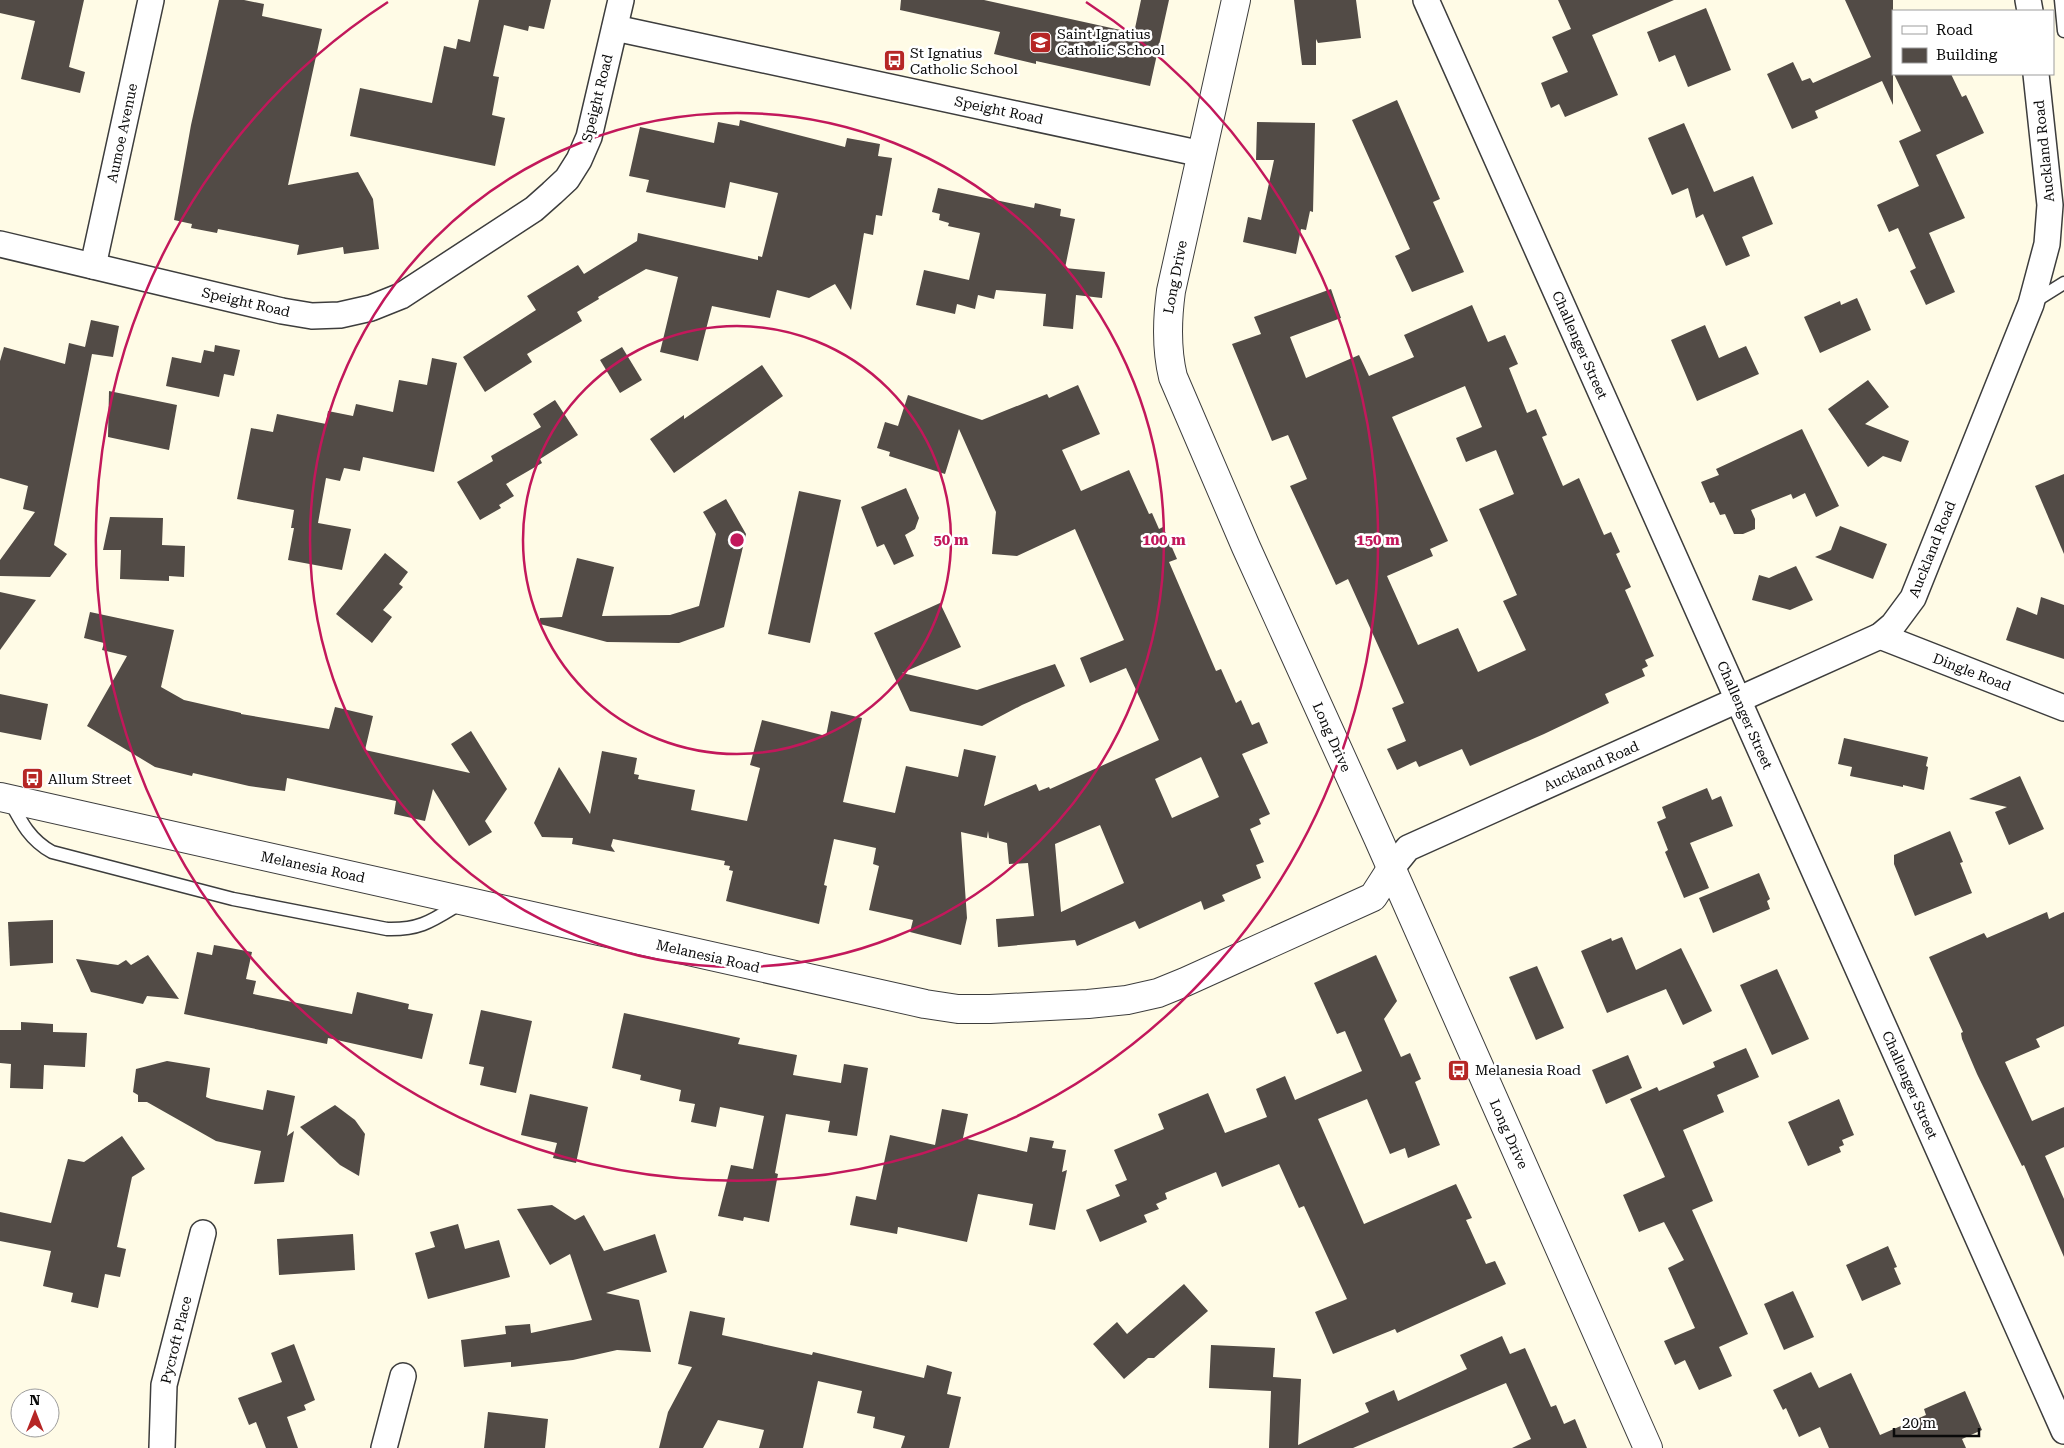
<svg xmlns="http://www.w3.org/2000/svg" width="2064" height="1448" font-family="'Roboto Serif',serif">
	<rect width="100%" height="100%" fill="#fffbe6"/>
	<!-- building -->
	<g fill="#524b46" fill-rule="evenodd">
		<path d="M0,0H84L69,67L85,72L80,93L21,79L35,21L0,13Z"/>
		<path d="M219,0H244L264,4L262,16L322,29L288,185L358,172L373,199L379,249L344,254L343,247L297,255L299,245L218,229L217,233L191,228L192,224L174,220L191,125Z"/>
		<path d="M479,0H551L544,29L529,26L528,31L504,25L493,76L499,77L492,115L505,118L495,166L350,136L360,88L432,103L444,46L456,49L458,39L470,42Z"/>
		<path d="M901,0H984L1134,33L1141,0H1169L1150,86L1036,61V64L994,54L1000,32L900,10Z"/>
		<path d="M1294,0H1356L1361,38L1318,43L1316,39V65H1302Z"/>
		<path d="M1558,0H1674L1592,35L1618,95L1565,117L1559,104L1551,108L1541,83L1568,72L1552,37L1571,29Z"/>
		<path d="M1845,0H1893V105L1882,81L1815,111L1818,118L1792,129L1767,74L1793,62L1802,81L1810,78L1813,83L1871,57Z"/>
		<path d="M1706,8L1731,70L1688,87L1675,55L1659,62L1647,32Z"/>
		<path d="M1894,74H1951L1962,97L1966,95L1984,133L1936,155L1965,218L1929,233L1955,292L1926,305L1910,271L1916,268L1898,228L1889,232L1877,205L1919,186L1899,141L1921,131Z"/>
		<path d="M1397,100L1440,199L1433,202L1464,272L1412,292L1395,256L1410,249L1352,120Z"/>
		<path d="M740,120L845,147L847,138L880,144L878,156L892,158L882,216L876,215L873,235L864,233L851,310L835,284L809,298L777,290L770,318L712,306L698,361L660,352L678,277L646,269L598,297L599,299L577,312L582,321L527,354L532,362L485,392L463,357L536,310L527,296L578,265L584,274L637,241L638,233L758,260V256L762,257L778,193L730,182L725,208L646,192L649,180L629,176L640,127L714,143L718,122L739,126Z"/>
		<path d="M1257,122L1315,123L1313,212L1310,211L1306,230L1301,229L1296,254L1243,242L1248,217L1261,220L1274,160H1256Z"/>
		<path d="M1684,123L1714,192L1753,176L1773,224L1742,237L1750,256L1726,266L1703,214L1696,218L1688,188L1672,195L1648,138Z"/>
		<path d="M938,188L1034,208L1035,203L1061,209L1060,216L1075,219L1065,268L1105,272L1102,298L1076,295L1073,329L1043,326L1046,294L996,290L994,299L978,295L975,309L957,304L955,314L916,305L924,270L969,280L980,233L948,226L949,223L939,220L940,214L932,212Z"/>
		<path d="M1331,289L1341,318L1290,337L1306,378L1359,355L1369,376L1414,357L1404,335L1472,305L1488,342L1505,335L1518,364L1509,368L1527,413L1536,409L1547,435L1542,437L1563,486L1579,478L1604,535L1611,532L1620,552L1616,554L1631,587L1625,590L1654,656L1645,660L1648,666L1642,669L1645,676L1605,694L1609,703L1544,734L1470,766L1462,749L1419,767L1416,761L1397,770L1387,749L1406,741L1392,708L1404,703L1348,579L1336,585L1290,486L1307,479L1288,435L1272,441L1232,344L1261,334L1254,317ZM1465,386L1482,427L1456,438L1466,462L1496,450L1514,494L1479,509L1517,595L1503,601L1526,650L1478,672L1458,628L1418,645L1387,576L1433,556L1430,549L1448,541L1392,417Z"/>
		<path d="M1857,298L1871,330L1820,353L1804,317L1840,301L1841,305Z"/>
		<path d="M91,320L119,326L113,357L92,354L54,545L67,554L50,577L0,576V560L35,512L23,509L28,486L0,478V361L4,347L65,364L69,343L85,347Z"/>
		<path d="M1705,325L1719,358L1746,346L1759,374L1697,401L1671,340Z"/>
		<path d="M215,345L240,350L234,376L224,374L219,397L166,386L172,357L201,363L204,350L214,352Z"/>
		<path d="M622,347L642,380L620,393L600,360Z"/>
		<path d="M432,358L457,363L434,472L363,457L360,471L344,468L340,481L326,478L318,523L351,529L342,570L288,560L294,528H291L294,510L237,499L251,428L273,432L277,414L326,424L328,411L353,416L356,404L393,412L399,380L427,385Z"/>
		<path d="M762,365L783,396L674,473L650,439L684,415V419Z"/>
		<path d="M1868,380L1889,407L1865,424L1909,441L1901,462L1883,456L1868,467L1828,409Z"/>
		<path d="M1078,385L1100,434L1062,450L1081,491L1129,470L1149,514L1152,513L1159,529L1163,527L1177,559L1169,562L1216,671L1221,669L1236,703L1241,700L1252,725L1259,722L1268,743L1242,754L1270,814L1259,819L1261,824L1250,829L1264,862L1256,865L1261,878L1222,895L1225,901L1204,910L1201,901L1139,929L1135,921L1077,946L1075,940L998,947L996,919L1034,916L1028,863L1009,864L1007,843L989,838L988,831L987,838L961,832L967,918L961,945L910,932L913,920L869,910L879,866L873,864L876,848L834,839L824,885L827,886L819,924L726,901L733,871L729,870L730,866L724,865L725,861L613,839L611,846L615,852L572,844L573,838L542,837L534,823L559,767L590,814L602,751L637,758L634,774L639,775L638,779L695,790L691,810L747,821L760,768L750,765L762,720L826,736L831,711L862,718L843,802L895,813L906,766L958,777L964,749L996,756L984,806L1036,784L1039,791L1049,787L1050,789L1159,740L1126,668L1090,683L1080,658L1124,640L1075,529L1017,556L992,554L996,512L959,429L945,474L889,456L890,452L877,448L885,422L898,426L908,395L982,420L1047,394L1049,398ZM1201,757L1219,797L1172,818L1155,779ZM1100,825L1124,883L1061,912L1055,844Z"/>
		<path d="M109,391L177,405L169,450L108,437Z"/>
		<path d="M555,400L578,435L540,459L542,463L506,484L514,496L499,505L501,508L480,520L457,482L493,461L491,456L541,427L533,414Z"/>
		<path d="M1802,429L1839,506L1816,517L1805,493L1793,499L1791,494L1751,510L1755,519V529L1743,534H1734L1725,514L1720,515L1714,502L1710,503L1701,482L1719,475L1716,469Z"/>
		<path d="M2064,474V554L2035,486Z"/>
		<path d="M906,488L919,518L915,529L905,535L914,556L894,565L884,544L877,547L861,507Z"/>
		<path d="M799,491L841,500L810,643L768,634Z"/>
		<path d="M726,499L746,534L724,627L679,643L607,642L540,624V618L562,617L577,558L614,567L602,616L670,615L699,606L716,534L703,512Z"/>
		<path d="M110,517L163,518L162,545L185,546L184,577L169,576V581L120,579L121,550H103Z"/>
		<path d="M1840,526L1887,544L1873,579L1815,557L1831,550Z"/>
		<path d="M385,553L408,572L399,584L403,587L383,610L392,617L372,643L336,614Z"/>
		<path d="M1796,566L1813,600L1790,610L1752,600L1759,575L1769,578Z"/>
		<path d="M0,592L36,600L0,650Z"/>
		<path d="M2041,597L2064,605V659L2006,640L2017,607L2037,615Z"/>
		<path d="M940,603L961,647L902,673L977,690L1055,664L1065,686L1022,705L982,726L910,711L874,633Z"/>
		<path d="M90,612L174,630L161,687L184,700L241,713V714L329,729L335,707L373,716L365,750L470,773L451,744L471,731L507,789L485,821L492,832L469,846L433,789L425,821L394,814L396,801L287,778L285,791L249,786L193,773L192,776L155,767L87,726L127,656L102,650L104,643L84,638Z"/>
		<path d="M0,694L48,704L41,740L0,732Z"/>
		<path d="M1844,738L1928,757L1926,766L1928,767L1924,790L1903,785V787L1850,776L1852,767L1838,764Z"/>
		<path d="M2020,776L2044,829L2009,845L1995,812L2007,807L1969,799Z"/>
		<path d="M1707,788L1712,800L1721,796L1733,826L1690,843L1709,888L1684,898L1665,852L1668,850L1657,822L1666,818L1662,807Z"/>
		<path d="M1950,831L1963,862L1960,863L1972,893L1915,916L1894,864V855Z"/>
		<path d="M1759,873L1770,899L1767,901L1770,909L1713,933L1699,898Z"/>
		<path d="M2047,912L2049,919L2064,912V1026L2036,1039L2040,1047L2005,1062L2032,1121L2064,1107V1147L2045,1156L2064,1199V1257L2024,1165L2022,1166L1977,1074L1962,1039L1961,1033L1963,1032L1929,957L1984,933L1987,938Z"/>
		<path d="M53,920V963L10,966L8,922Z"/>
		<path d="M1622,937L1636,970L1681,948L1712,1011L1683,1025L1666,989L1607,1013L1581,951L1611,938L1612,941Z"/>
		<path d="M214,945L252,952L246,979L256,981L253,994L352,1014L357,992L409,1004L408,1009L433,1014L422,1059L328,1038L327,1044L184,1014L197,952L212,955Z"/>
		<path d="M148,955L179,999L147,996L143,1004L91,992L76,959L118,965L126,960L131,965Z"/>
		<path d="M1376,955L1397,1001L1384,1019L1401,1057L1410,1053L1421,1079L1415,1082L1440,1145L1408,1158L1405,1148L1390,1154L1367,1099L1318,1119L1364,1224L1456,1184L1472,1218L1466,1220L1486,1264L1495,1261L1506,1284L1397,1333L1395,1329L1333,1354L1315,1312L1347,1299L1304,1206L1299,1208L1279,1164L1222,1187L1216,1172L1165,1193L1167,1199L1156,1204L1159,1209L1144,1215L1147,1222L1100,1242L1086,1210L1120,1196L1115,1185L1127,1180L1114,1150L1164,1129L1158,1114L1208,1093L1225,1133L1267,1117L1256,1089L1285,1076L1295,1100L1362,1071L1345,1031L1337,1034L1314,983Z"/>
		<path d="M1537,966L1564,1028L1536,1040L1509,977Z"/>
		<path d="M1777,969L1809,1039L1772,1055L1740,985Z"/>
		<path d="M481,1010L532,1021L516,1093L480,1085L484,1067L469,1064Z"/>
		<path d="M624,1013L740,1038L738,1044L797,1055L793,1075L841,1083L844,1064L868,1068L857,1136L828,1132L830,1121L786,1114L775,1173L778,1174L769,1222L744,1217L743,1221L718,1216L731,1165L753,1169L764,1116L720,1107L716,1127L691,1122L695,1104L679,1101L681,1090L640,1080L641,1075L612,1068Z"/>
		<path d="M21,1022L53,1024V1032L87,1033L85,1067L44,1065L43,1089L10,1088L11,1064L0,1063V1030H21Z"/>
		<path d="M1746,1048L1759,1077L1717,1095L1724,1112L1683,1130L1713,1201L1692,1210L1748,1334L1719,1347L1732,1376L1699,1390L1685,1360L1675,1365L1664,1341L1695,1328L1668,1268L1684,1260L1664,1222L1639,1232L1623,1195L1665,1177L1630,1099L1657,1087L1659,1091L1715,1067L1713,1062Z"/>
		<path d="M1628,1055L1642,1088L1606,1104L1592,1070Z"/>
		<path d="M167,1061L210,1068L206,1097L211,1099L263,1110L267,1090L295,1096L287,1136L294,1131L284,1182L254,1184L261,1151L216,1141L147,1102H138V1095L133,1092L136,1069Z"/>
		<path d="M530,1094L588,1107L576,1163L553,1158L557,1143L521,1135Z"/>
		<path d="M1839,1099L1854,1135L1842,1140L1844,1145L1839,1147L1841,1152L1808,1166L1788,1122Z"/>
		<path d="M335,1105L355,1120L365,1134L359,1176L340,1165L300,1127Z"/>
		<path d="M942,1109L968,1114L963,1138L1027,1152L1030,1137L1054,1141L1052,1148L1066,1150L1062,1172L1067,1170L1055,1230L1029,1225L1033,1204L978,1194L967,1242L898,1227L897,1234L850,1225L856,1196L876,1200L890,1135L935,1145Z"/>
		<path d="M122,1136L145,1169L132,1177L117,1247L126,1249L120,1277L105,1274L98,1308L71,1302L73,1293L43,1286L51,1251L0,1241V1212L51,1223L68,1159L84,1162Z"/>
		<path d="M552,1205L575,1220L584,1215L604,1251L655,1234L667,1272L606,1293L639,1300L651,1352L617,1350L573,1360L511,1367V1362L464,1367L461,1340L506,1334L505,1326L530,1324L531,1333L592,1320L570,1254L550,1265L517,1209Z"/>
		<path d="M458,1224L465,1249L499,1240L510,1277L428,1299L415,1253L435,1247L430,1232Z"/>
		<path d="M353,1234L355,1270L279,1275L277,1239Z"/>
		<path d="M1888,1246L1897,1267L1894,1268L1901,1284L1862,1301L1846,1265Z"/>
		<path d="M1184,1284L1208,1311L1154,1358H1148L1124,1379L1093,1344L1117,1322L1127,1334Z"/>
		<path d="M1793,1291L1814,1337L1784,1350L1764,1304Z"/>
		<path d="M690,1311L725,1318L722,1335L812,1355L813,1352L924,1378L927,1365L952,1372L947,1394L961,1397L949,1448H901L905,1436L873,1428L875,1417L857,1413L862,1391L818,1381L803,1448H759L764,1430L718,1420L703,1448H659L668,1412L692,1367L678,1364Z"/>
		<path d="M1502,1336L1510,1354L1525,1348L1551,1407L1556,1405L1564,1424L1575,1419L1587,1448H1512L1531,1439L1506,1383L1353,1448H1269L1271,1391L1209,1388L1211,1345L1275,1348L1273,1377L1301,1379L1298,1445L1369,1412L1365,1403L1394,1390L1398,1401L1467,1369L1460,1355Z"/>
		<path d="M294,1344L315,1400L304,1405L306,1410L287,1417L298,1448H266L256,1422L249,1425L238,1398L282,1382L271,1353Z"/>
		<path d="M1811,1372L1819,1388L1851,1373L1880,1435L1926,1415L1924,1409L1965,1391L1982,1430L1962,1439L1966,1448H1829L1820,1427L1799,1437L1786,1408L1783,1410L1773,1390Z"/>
		<path d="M488,1412L548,1419L545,1448H484Z"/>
	</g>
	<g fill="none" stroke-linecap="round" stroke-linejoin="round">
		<defs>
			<g id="service">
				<path d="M2061,0L2064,31"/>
				<path d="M2032,303L2064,283"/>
				<path d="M10,801C21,822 30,840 52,852L233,899L387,929C421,930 433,920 461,903"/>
			</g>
			<g id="minor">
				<path d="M1426,0L2064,1431"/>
				<path d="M2028,0L2030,11"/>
				<path d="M615,28L1202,154"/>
				<path d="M0,244L282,311L312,316L340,315L371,308L401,296L534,209L552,193L567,179L579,160L589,137L621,0"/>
				<path d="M93,266L151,0"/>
				<path d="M1880,636L2064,708"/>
				<path d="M1391,869L1408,848L1880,636L1893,625L1913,598L2031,304L2047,244L2050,205L2036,74"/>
				<path d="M162,1448L164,1385L203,1233"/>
				<path d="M384,1448L403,1376"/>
			</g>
			<g id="tertiary">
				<path d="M1236,0L1171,291C1167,320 1166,348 1173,377L1246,547L1378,838L1648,1448"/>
				<path d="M0,797L925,1004L958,1009H990L1088,1004L1127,1000L1158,993L1185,982L1373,897L1391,869"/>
			</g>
		</defs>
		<!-- service casing -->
		<use href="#service" stroke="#3d3d3d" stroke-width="15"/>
		<!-- minor casing -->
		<use href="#minor" stroke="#3d3d3d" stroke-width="28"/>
		<!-- tertiary casing -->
		<use href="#tertiary" stroke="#3d3d3d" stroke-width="30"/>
		<!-- service -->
		<use href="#service" stroke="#fff" stroke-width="12"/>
		<!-- minor -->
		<use href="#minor" stroke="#fff" stroke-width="25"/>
		<!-- tertiary -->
		<use href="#tertiary" stroke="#fff" stroke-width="28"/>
	</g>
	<!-- distance rings -->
	<g fill="none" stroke="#c2185b" stroke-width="2.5">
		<circle cx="737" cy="540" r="214"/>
		<circle cx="737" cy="540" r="427"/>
		<path d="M1086 2A641 641 0 1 1 388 2"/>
	</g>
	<!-- icons -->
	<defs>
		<symbol id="school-square" viewBox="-11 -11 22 22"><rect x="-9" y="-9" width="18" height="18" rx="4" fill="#b62625" stroke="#fff"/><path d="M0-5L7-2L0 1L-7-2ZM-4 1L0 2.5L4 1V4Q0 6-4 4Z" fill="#fff"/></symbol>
		<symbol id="bus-square" viewBox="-11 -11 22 22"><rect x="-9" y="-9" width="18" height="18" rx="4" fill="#b62625" stroke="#fff"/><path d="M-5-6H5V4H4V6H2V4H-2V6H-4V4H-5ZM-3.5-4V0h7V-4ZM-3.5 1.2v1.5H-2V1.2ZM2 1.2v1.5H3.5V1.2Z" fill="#fff"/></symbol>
	</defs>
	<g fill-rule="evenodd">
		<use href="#school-square" x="1028" y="30" width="25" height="25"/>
		<use href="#bus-square" x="882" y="48" width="25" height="25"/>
		<use href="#bus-square" x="20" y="766" width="25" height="25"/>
		<use href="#bus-square" x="1446" y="1058" width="25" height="25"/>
	</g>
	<g text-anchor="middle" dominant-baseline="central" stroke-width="5" stroke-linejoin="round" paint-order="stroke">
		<!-- poi labels -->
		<g font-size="14" fill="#0a0a0a" stroke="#fff" text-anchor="start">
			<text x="1057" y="34">Saint Ignatius<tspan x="1057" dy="16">Catholic School</tspan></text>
			<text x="910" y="53">St Ignatius<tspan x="910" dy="16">Catholic School</tspan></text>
			<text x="48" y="779">Allum Street</text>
			<text x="1475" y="1070">Melanesia Road</text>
		</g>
		<!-- street labels -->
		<g font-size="14" fill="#0a0a0a" stroke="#fff">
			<text transform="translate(597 98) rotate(-76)">Speight Road</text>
			<text transform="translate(999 110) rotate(12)">Speight Road</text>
			<text transform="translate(122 133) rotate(-78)">Aumoe Avenue</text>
			<text transform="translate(2044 151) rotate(-96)">Auckland Road</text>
			<text transform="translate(1175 277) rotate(-79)">Long Drive</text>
			<text transform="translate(246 302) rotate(13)">Speight Road</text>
			<text transform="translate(1580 345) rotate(66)">Challenger Street</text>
			<text transform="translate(1932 549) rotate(-68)">Auckland Road</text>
			<text transform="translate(1972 672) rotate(21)">Dingle Road</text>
			<text transform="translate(1745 715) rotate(66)">Challenger Street</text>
			<text transform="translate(1332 737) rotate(66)">Long Drive</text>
			<text transform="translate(1591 766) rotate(-24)">Auckland Road</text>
			<text transform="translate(313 867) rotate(12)">Melanesia Road</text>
			<text transform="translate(708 956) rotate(13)">Melanesia Road</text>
			<text transform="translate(1910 1085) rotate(66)">Challenger Street</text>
			<text transform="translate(1509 1134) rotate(66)">Long Drive</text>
			<text transform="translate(176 1340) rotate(-76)">Pycroft Place</text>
		</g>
	</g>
	<circle cx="737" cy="540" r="8" fill="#c2185b" stroke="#fff" stroke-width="2.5"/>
	<g font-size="15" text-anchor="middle" font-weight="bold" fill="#c2185b" stroke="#fff" stroke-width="5" stroke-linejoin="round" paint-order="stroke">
		<text x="951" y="545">50 m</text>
		<text x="1164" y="545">100 m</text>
		<text x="1378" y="545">150 m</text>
	</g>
	<!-- legend -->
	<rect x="1892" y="10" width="162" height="65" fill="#ffffff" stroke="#9d9d9d"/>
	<rect x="1902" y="26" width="25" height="8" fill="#ffffff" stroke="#9d9d9d"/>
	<text x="1936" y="35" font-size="15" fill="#0a0a0a">Road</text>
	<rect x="1902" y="48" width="25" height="15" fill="#524b46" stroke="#9d9d9d"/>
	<text x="1936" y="60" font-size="15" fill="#0a0a0a">Building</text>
	<!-- north arrow -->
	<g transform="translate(35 1413)"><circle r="24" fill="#ffffff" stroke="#9d9d9d"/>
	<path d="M0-4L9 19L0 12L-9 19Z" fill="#b62625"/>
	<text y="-8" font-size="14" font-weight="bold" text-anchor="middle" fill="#0a0a0a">N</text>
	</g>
	<!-- scale -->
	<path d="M1894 1428v8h85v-8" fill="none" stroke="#0a0a0a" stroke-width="2.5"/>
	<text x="1902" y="1428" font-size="15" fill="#0a0a0a" stroke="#ffffff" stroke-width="4" paint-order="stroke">20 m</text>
</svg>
